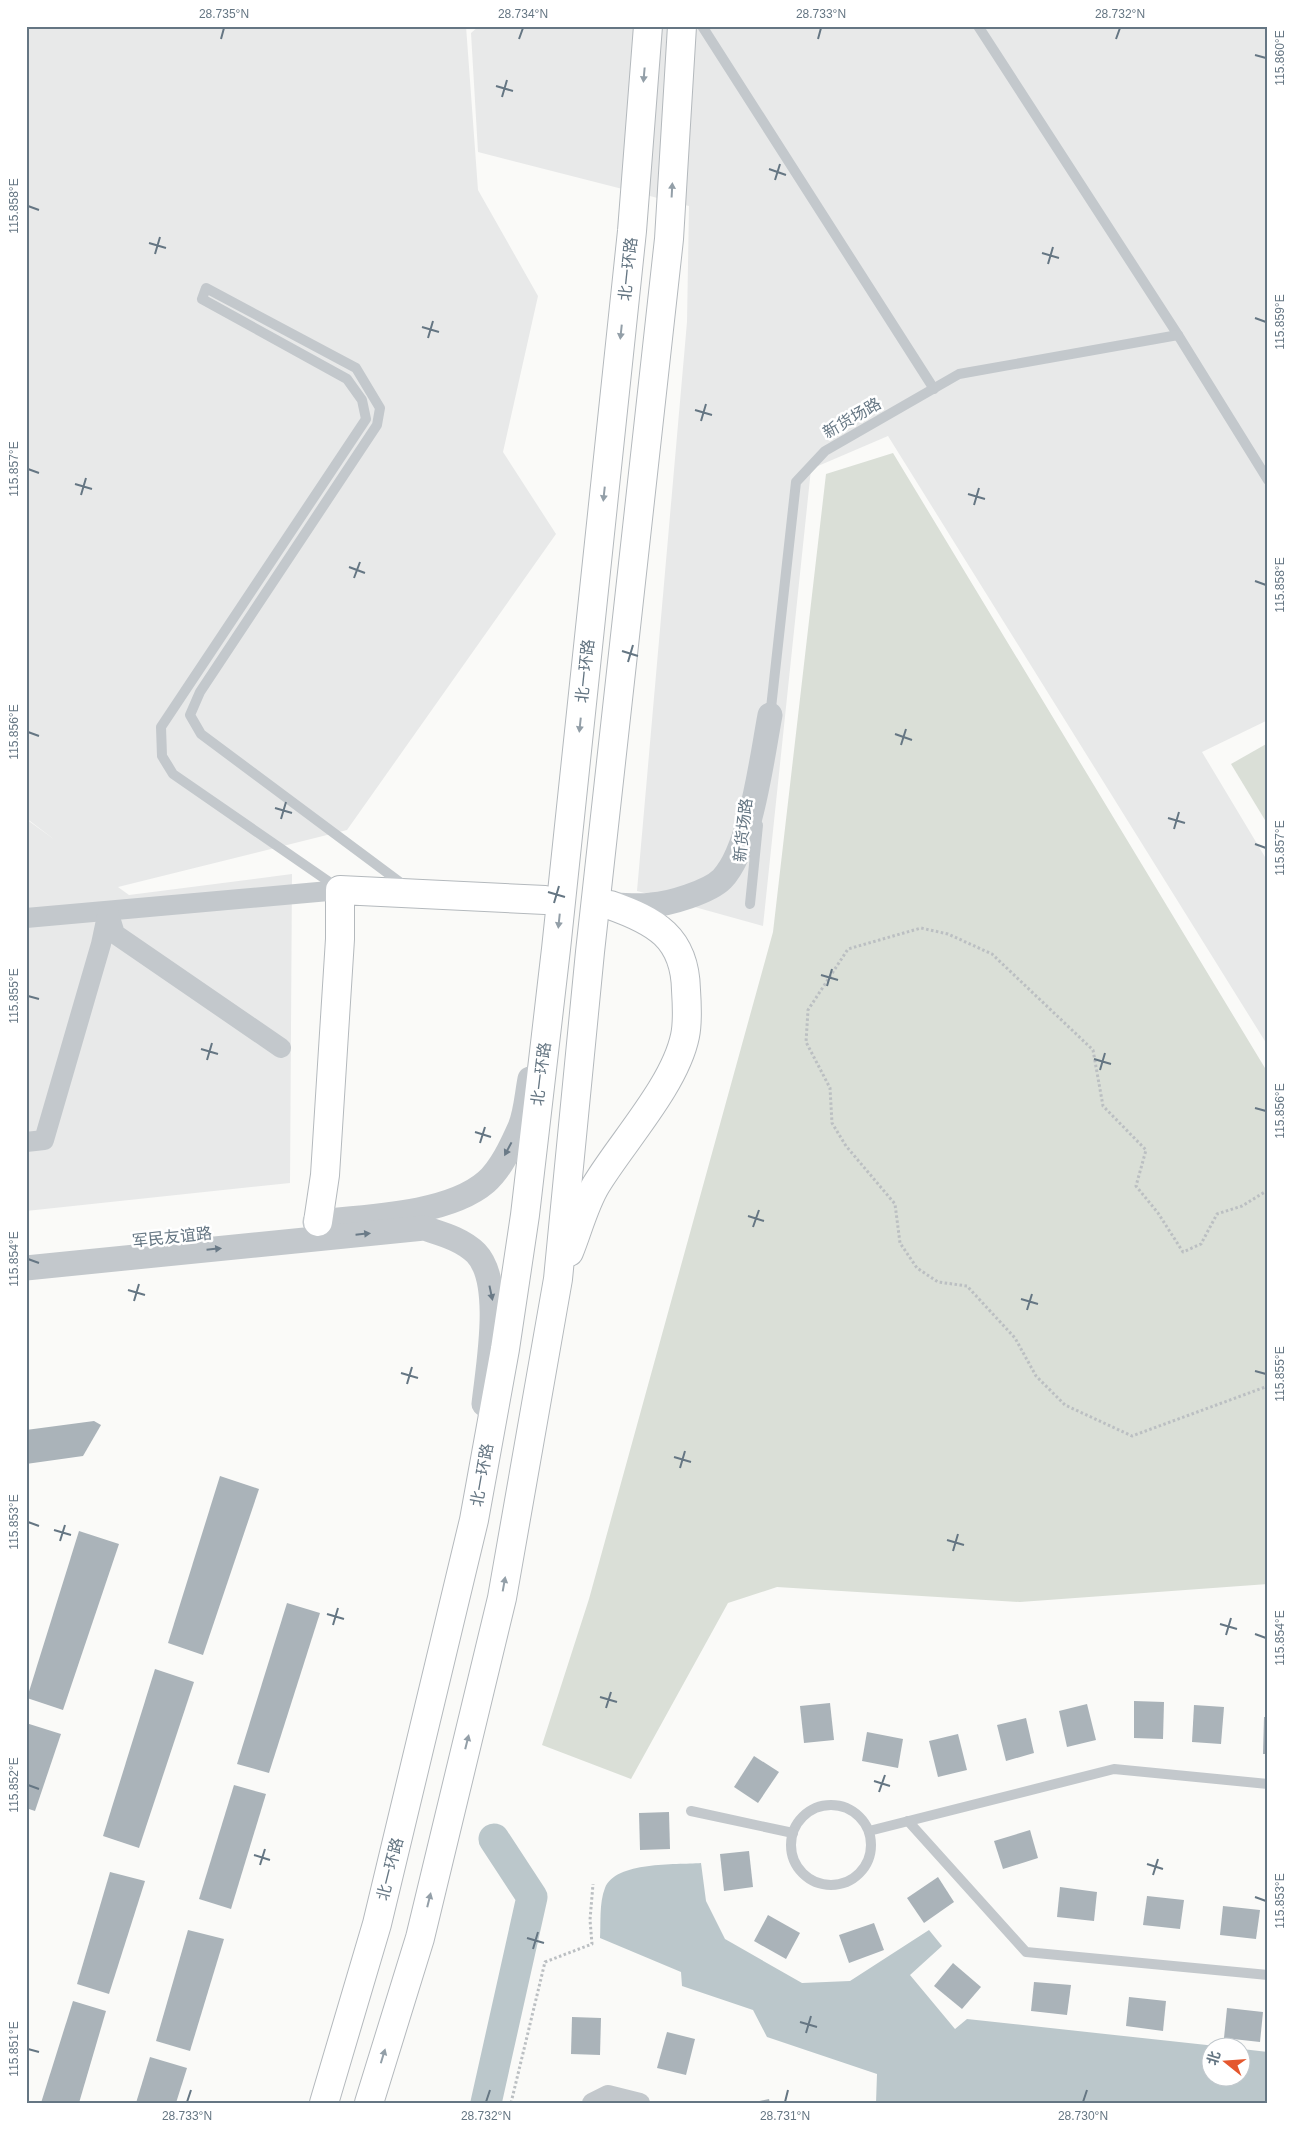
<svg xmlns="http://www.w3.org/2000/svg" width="1294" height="2129" font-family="Arial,'Noto Sans SC',sans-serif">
	<rect width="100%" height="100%" fill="#fafaf8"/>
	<!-- built -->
	<g fill="#e8e9e9">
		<path d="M26,26H466L478,190L538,296L503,452L556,534L347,830L118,887L129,895L292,874L290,1183L26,1211V819L55,840L26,818Z"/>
		<path d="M479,26H1268V720L1202,752L1268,862V1046L888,436L811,469L763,926L637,891L687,322L689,206L478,152L471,33Z"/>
	</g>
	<!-- green -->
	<g fill="#dadfd7">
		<path d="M893,453L1268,1073V1584L1020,1602L777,1587L728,1603L631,1779L542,1745L589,1599L773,932L826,474Z"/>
		<path d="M1268,743V825L1231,764Z"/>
	</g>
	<!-- water -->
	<path fill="#bbc7cb" d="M701,1863L706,1901L725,1939L802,1983L850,1981L929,1930L942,1946L910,1975L955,2029L967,2019L1216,2046H1212V2076H1242V2049L1268,2052V2103H876L877,2074L767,2037L753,2010L682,1986L681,1972L600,1938C601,1923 599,1903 605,1888C616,1861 675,1865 701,1863Z"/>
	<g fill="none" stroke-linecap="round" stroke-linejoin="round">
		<!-- river -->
		<path stroke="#bbc7cb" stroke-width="31" d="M486,2103L532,1897L494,1839"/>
	</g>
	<!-- building -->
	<g fill="#aab3b9">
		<path d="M94,1421L101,1425L83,1456L26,1464V1430Z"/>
		<path d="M220,1476L259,1489L203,1655L168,1643Z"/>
		<path d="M79,1531L119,1544L63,1710L27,1698Z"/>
		<path d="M287,1603L320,1613L269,1773L237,1764Z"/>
		<path d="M155,1669L194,1682L139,1848L103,1836Z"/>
		<path d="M1134,1701L1164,1702L1163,1739L1134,1738Z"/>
		<path d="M830,1703L834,1740L804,1743L800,1706Z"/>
		<path d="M1087,1704L1096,1740L1067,1747L1059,1711Z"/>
		<path d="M1194,1705L1224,1707L1221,1744L1192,1742Z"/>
		<path d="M1264,1717H1268V1754H1263Z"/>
		<path d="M1026,1718L1034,1753L1006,1761L997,1725Z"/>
		<path d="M26,1723L61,1734L35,1811L26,1808Z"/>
		<path d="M867,1732L903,1739L898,1768L862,1761Z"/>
		<path d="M958,1734L967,1770L938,1777L929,1741Z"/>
		<path d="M754,1756L779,1772L758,1803L734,1787Z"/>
		<path d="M234,1785L266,1794L231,1909L199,1899Z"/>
		<path d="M669,1812L670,1849L640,1850L639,1813Z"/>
		<path d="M1030,1830L1038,1858L1003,1869L994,1841Z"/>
		<path d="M749,1851L753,1887L724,1891L720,1854Z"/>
		<path d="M110,1872L145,1881L109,1994L77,1984Z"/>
		<path d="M938,1877L954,1902L924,1923L907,1898Z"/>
		<path d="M1060,1887L1097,1892L1094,1921L1057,1917Z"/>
		<path d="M1147,1896L1184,1900L1180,1929L1143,1925Z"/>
		<path d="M1223,1906L1260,1910L1256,1939L1220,1935Z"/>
		<path d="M768,1915L800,1933L786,1959L754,1941Z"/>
		<path d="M874,1923L884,1950L849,1963L839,1935Z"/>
		<path d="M188,1930L224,1939L190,2051L156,2041Z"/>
		<path d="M953,1963L981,1987L962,2009L934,1986Z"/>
		<path d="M1034,1982L1071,1985L1067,2015L1031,2011Z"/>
		<path d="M1129,1997L1166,2001L1163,2031L1126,2026Z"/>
		<path d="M73,2001L106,2011L79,2103H41Z"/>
		<path d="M1227,2008L1263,2012L1260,2042L1224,2038Z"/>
		<path d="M572,2017L601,2018L600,2055L571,2054Z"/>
		<path d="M667,2032L695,2039L686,2075L657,2068Z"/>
		<path d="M150,2057L187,2068L176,2103H136Z"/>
		<path d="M769,2099L770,2103H755V2102Z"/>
	</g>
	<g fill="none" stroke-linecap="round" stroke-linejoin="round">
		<!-- trunk-tunnel -->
		<path stroke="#d5d9db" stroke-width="28" stroke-dasharray="28 14" stroke-linecap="butt" d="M545,900L610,905"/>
		<defs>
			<g id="trunk">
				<path d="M318,1222L325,1175L340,939V890L545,900"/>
				<path d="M569,1252C578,1230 584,1205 596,1185C622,1142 675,1085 685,1036C688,1022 687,1005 686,990C685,937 655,921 610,905"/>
				<path d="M324,2103L377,1924L474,1520L505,1349L525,1215L556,949L632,231L648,26"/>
				<path d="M369,2103L420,1938L502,1598L558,1279L590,952L669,239L682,26"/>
			</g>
		</defs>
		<!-- trunk casing -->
		<use href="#trunk" stroke="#b4b9bd" stroke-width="30"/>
		<!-- path -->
		<g stroke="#bbbfc2" stroke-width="3" stroke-dasharray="2.5 2.5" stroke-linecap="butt">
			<path d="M1268,1190L1242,1206L1217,1214L1201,1244L1183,1252L1158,1213L1136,1186L1146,1150L1103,1106L1093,1050L992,954L948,934L921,928L848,949L808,1010L806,1042L830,1088L832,1123L846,1146L895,1204L900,1243L917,1268L938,1282L967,1286L1015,1338L1036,1376L1065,1405L1132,1436L1268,1386"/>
			<path d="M511,2103L545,1962L592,1944L590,1920L593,1884"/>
		</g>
		<!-- service -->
		<g stroke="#c3c8cc" stroke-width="10">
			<path d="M702,26L934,389"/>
			<path d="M978,26L1178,335"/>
			<path d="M770,717L796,482L825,451L959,374L1178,335L1268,480"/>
			<path d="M338,888L173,774L162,756L161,727L366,419L362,400L347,379L202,299L206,288L356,368L380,408L377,425L200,692L190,715L201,734L405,886"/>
			<path d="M750,904L758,825"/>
			<circle cx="831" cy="1845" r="40"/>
			<path d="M691,1811L793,1833"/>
			<path d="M908,1821L1026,1952L1268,1975"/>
			<path d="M869,1831L1114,1769L1268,1784"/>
		</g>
		<!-- minor -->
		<g stroke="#c3c8cc" stroke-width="20">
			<path d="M26,918L340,890"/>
			<path d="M26,1142L44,1140L101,944L108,911L115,934L281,1048"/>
			<path d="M592,2103L608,2095L640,2103"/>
		</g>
		<!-- tertiary -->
		<g stroke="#c3c8cc" stroke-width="25">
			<path d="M612,905C625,905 638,907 651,905C669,904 709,892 722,879C751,849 762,757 770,715"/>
			<path d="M315,1222C364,1217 448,1215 486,1182C501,1169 512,1145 520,1127C526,1113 527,1094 530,1079"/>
			<path d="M26,1268L424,1228C442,1234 462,1239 476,1253C504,1282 488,1366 484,1404"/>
		</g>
		<!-- trunk -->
		<use href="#trunk" stroke="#fff" stroke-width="28"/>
	</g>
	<!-- one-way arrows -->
	<defs><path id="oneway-solid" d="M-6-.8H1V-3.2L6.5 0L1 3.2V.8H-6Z" transform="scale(1.25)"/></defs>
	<g fill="#939fa8">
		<use href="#oneway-solid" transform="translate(644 75) rotate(95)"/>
		<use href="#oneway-solid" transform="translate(672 190) rotate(-87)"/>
		<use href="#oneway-solid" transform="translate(621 332) rotate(96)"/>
		<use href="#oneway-solid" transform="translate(604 494) rotate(96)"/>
		<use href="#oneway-solid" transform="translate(580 725) rotate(96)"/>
		<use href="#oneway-solid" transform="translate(559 921) rotate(96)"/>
		<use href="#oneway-solid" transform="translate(504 1584) rotate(-80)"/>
		<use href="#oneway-solid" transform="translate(467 1742) rotate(-76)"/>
		<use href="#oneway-solid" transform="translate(429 1900) rotate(-76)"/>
		<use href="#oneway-solid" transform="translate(383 2056) rotate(-73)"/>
	</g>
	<g fill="#6a7a87">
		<use href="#oneway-solid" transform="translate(508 1149) rotate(118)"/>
		<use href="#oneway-solid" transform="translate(363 1234) rotate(-6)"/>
		<use href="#oneway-solid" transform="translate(214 1249) rotate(-6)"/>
		<use href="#oneway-solid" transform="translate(491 1293) rotate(78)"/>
	</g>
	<!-- ticks -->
	<path fill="none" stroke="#657683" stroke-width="2" d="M221,39L224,28M519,39L523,28M818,39L821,28M1116,39L1120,28M1255,55L1266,58M496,86L513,91M502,97L507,80M769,169L786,175M775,180L780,164M28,206L39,210M149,243L166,248M1042,253L1059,258M155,254L160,237M1048,264L1053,247M1255,318L1266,322M422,327L439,332M428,338L433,321M695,410L712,415M701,421L706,404M28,469L39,473M75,484L92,489M968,494L985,499M81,495L86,478M974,505L979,488M349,567L365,573M354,578L360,562M1255,581L1266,585M622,651L638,656M628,662L633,645M28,732L39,736M895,734L912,740M901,745L906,729M275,808L292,813M1168,818L1185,823M281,819L286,802M1174,829L1179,812M1255,844L1266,848M548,892L565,897M554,903L559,886M821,975L838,980M827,986L832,969M28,996L39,999M201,1049L218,1054M1094,1059L1111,1064M207,1060L212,1043M1100,1070L1105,1053M1255,1108L1266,1111M475,1132L491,1137M480,1143L485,1127M748,1216L764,1221M753,1227L759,1210M28,1259L39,1263M128,1290L145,1295M1021,1299L1038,1304M134,1301L139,1284M1027,1310L1032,1294M1255,1371L1266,1374M401,1373L418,1378M407,1384L412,1367M674,1457L691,1462M680,1468L685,1451M28,1522L39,1526M54,1530L71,1535M947,1540L964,1545M60,1541L65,1525M953,1551L958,1534M327,1614L344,1619M1220,1624L1237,1629M333,1625L338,1608M1255,1634L1266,1638M1226,1635L1231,1618M600,1697L617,1702M606,1708L611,1692M874,1781L890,1786M28,1785L39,1789M879,1792L885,1775M254,1855L270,1860M1147,1864L1163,1869M260,1865L265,1849M1153,1875L1158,1859M1255,1897L1266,1901M527,1938L544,1943M533,1949L538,1932M800,2022L817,2027M806,2033L811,2016M28,2049L39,2052M187,2102L191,2090M486,2102L490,2090M785,2102L788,2090M1083,2102L1087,2090"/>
	<g text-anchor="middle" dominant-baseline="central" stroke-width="5" stroke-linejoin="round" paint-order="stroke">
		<!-- street labels -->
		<g font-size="16" fill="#657683" stroke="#fff">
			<text transform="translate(628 269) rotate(-84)">北一环路</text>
			<text transform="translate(852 418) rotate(-30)">新货场路</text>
			<text transform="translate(585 671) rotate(-84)">北一环路</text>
			<text transform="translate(743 830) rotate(-84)">新货场路</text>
			<text transform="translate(541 1074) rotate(-83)">北一环路</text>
			<text transform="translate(172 1237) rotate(-6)">军民友谊路</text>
			<text transform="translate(482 1475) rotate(-80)">北一环路</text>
			<text transform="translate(390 1869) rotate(-76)">北一环路</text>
		</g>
	</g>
	<!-- border -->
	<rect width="1294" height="2129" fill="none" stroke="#ffffff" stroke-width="55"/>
	<!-- north arrow -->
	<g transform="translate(1226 2062) rotate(287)"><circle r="24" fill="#ffffff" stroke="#c1c8cd"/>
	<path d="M0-4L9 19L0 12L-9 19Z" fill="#e4572e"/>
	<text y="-8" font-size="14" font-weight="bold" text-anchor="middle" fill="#657683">北</text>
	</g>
	<rect x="28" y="28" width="1238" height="2074" fill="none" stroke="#657683" stroke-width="2"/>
	<g font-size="12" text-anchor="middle" fill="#657683">
		<text x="224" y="18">28.735°N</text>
		<text x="523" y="18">28.734°N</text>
		<text x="821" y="18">28.733°N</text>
		<text x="1120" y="18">28.732°N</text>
		<text transform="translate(1280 58) rotate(-90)" y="4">115.860°E</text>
		<text transform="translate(14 206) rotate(-90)" y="4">115.858°E</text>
		<text transform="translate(1280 322) rotate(-90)" y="4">115.859°E</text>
		<text transform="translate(14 469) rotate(-90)" y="4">115.857°E</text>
		<text transform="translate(1280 585) rotate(-90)" y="4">115.858°E</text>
		<text transform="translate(14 732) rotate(-90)" y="4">115.856°E</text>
		<text transform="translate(1280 848) rotate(-90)" y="4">115.857°E</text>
		<text transform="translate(14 996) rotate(-90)" y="4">115.855°E</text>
		<text transform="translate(1280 1111) rotate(-90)" y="4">115.856°E</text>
		<text transform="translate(14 1259) rotate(-90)" y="4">115.854°E</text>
		<text transform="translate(1280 1374) rotate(-90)" y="4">115.855°E</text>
		<text transform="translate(14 1522) rotate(-90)" y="4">115.853°E</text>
		<text transform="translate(1280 1638) rotate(-90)" y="4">115.854°E</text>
		<text transform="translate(14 1785) rotate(-90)" y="4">115.852°E</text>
		<text transform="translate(1280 1901) rotate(-90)" y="4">115.853°E</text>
		<text transform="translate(14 2049) rotate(-90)" y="4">115.851°E</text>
		<text x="187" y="2120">28.733°N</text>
		<text x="486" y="2120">28.732°N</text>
		<text x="785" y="2120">28.731°N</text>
		<text x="1083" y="2120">28.730°N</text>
	</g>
</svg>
